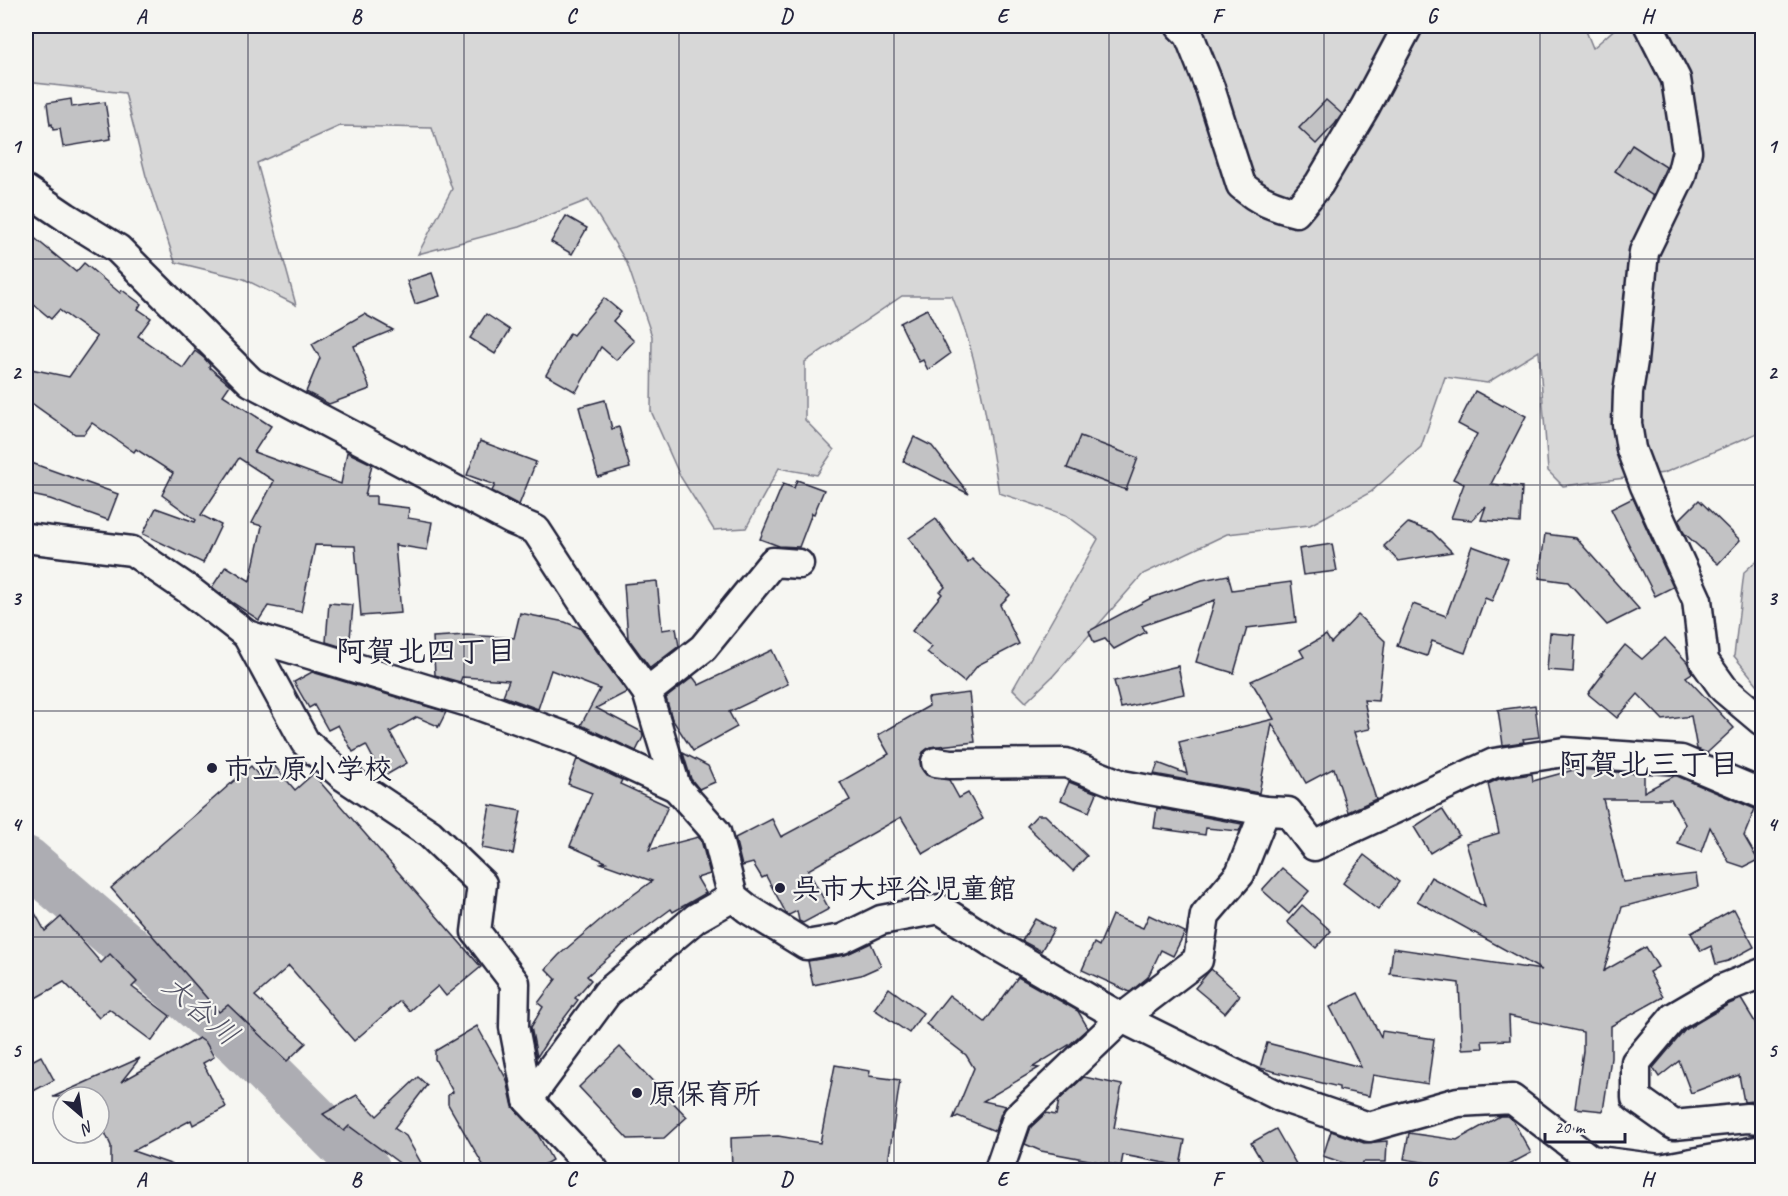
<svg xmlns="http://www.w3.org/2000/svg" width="1788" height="1196" font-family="Caveat,'Klee One',sans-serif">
	<rect width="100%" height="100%" fill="#f6f6f2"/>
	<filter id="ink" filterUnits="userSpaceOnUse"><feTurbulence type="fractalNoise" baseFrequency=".0167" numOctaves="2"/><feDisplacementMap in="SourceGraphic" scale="12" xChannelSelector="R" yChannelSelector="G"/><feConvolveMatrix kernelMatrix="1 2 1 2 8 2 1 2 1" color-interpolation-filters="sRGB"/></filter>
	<g filter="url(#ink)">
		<!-- green -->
		<g fill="#d7d7d7" stroke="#7c7c89" stroke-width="1.5">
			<path d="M26,26H1584L1593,48L1618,26H1762V431L1664,473L1563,486L1548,471L1539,351L1487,383L1445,377L1421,447L1371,492L1310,525L1227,534L1143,574L1053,676L1026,702L1013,689L1098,539L1066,515L999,493C988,427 979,358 952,296H902L805,362V420L834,450L817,475L779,468L746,528L714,530L680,476L651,411L652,336L627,263L588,200L519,227L418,254L452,189L432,128L340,126L257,163L296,305L244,279L175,262L146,176L125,93L26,82Z"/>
			<path d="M1762,556V690L1734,656L1744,572Z"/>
		</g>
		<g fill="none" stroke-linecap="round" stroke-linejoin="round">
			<!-- river -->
			<path stroke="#adadb3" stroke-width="48" d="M26,860L238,1042L367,1170"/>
		</g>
		<!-- building -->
		<g fill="#c2c2c4" stroke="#22223b" stroke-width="1.5">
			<path d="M71,99L72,107L105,102L111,139L63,147L60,129L53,130L52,124L50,125L47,103Z"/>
			<path d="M1326,100L1342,114L1335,124L1316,144L1299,128Z"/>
			<path d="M1632,145L1666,167L1653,196L1615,171Z"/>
			<path d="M566,216L587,228L572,254L551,242Z"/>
			<path d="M26,231L76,272L84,263L120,293L122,290L141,304L138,309L151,318L138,336L183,368L195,351L204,358L210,365L209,367L230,385L223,395L271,426L254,452L341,484L347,452L372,464L365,496H376V504L409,508L408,518L432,522L427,550L395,545L401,613L361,616L355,546L315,545L301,612L268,606L259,620L233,603L212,587L226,566L250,581L262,526L252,523L274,481L239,458L201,515L221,525L203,563L143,534L156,508L195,522L196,520L162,495L173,473L136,449L134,452L92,423L84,434H75L26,399V368L69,377L97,337L59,310L51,319L26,298Z"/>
			<path d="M432,273L440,296L415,304L407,281Z"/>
			<path d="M604,298L621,312L613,321L634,341L616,360L601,347L576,392L546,375L570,333L573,335Z"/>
			<path d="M927,309L950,354L928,370L923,360L919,362L900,323Z"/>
			<path d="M364,314L393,330L354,346L370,389L329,404L306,392L320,358L312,344Z"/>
			<path d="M486,314L510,330L495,354L470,338Z"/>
			<path d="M1475,391L1503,406L1504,404L1526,416L1491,484L1522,487L1520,523L1481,520L1486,506L1472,520L1451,518L1464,484L1453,479L1477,434L1458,424Z"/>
			<path d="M605,400L612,429L619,427L630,468L598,477L579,407Z"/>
			<path d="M1080,436L1138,458L1126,490L1067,468Z"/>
			<path d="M914,437L932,446L969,494L903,461Z"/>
			<path d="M480,441L536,462L519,505L492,491L495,485L467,475Z"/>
			<path d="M26,461L118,494L108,520L50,499L26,494Z"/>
			<path d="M797,480L824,490L814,514L812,513L799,547L779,546L760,539L783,484L794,488Z"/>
			<path d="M1633,498L1673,587L1655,596L1611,509Z"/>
			<path d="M1699,500L1740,540L1718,564L1684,533L1679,520Z"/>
			<path d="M936,519L968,563L972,559L1010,595L1000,605L1019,644L978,665L964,682L927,652L932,647L912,631L942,594L940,592L945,587L909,538Z"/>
			<path d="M1408,523L1432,532L1452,552L1398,561L1384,546Z"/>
			<path d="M1545,534L1576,538L1639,609L1607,625L1568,582L1539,578Z"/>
			<path d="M1332,544L1337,571L1303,575L1299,549Z"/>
			<path d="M1472,546L1508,559L1492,601L1485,598L1465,653L1432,641L1427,656L1397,646L1413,604L1446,616Z"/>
			<path d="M1228,575L1232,590L1291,582L1296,622L1247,628L1234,673L1196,662L1215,600L1142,626L1146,632L1114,649L1105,639L1094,643L1089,631L1151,598L1202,580Z"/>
			<path d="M657,581L662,630L676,628L679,646L650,668L628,638L624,584Z"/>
			<path d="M329,603L353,605L349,649L326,642Z"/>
			<path d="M520,613L565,622L580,628L627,692L596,708L642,732L643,737L636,751L581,725L600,689L551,670L538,709L503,696L509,680L462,677L460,682L435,675L433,637L467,635L514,638Z"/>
			<path d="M1358,615L1385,641L1378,701L1364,700L1370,729L1354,732L1376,799L1348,812L1334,768L1306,783L1272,724L1259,793L1154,774L1158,763L1187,774L1179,742L1274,719L1251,681L1304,657L1300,650L1326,635L1331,643Z"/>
			<path d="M1550,633L1575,635L1573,672L1547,670Z"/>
			<path d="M1665,638L1687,662L1692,673L1686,677L1734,728L1707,753L1697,749L1691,716L1663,720L1638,694L1617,718L1588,694L1603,674H1601L1625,645L1642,659Z"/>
			<path d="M772,650L788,684L729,712L737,727L693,751L672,719L666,698L693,677L699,685Z"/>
			<path d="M1178,666L1184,694L1121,708L1114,681Z"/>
			<path d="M312,672L446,712L438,728V726L417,717L390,732L407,763L383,777L366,745L353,752L338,725L328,730L314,705L309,708L294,682Z"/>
			<path d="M969,693L975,742L930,747L923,752L920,760L921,768L926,775L934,778L949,780L959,798L968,793L983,819L923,854L901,817L808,870L829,909L803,923L799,921L797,911L789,915L786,913L766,876L762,878L753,863L742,866L735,838L772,819L781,837L850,800L840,782L889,754L878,735L929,706L928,698Z"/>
			<path d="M1535,705L1539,737L1523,739L1524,742L1503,745L1498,710Z"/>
			<path d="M683,753L708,766L715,782L699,789L691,779Z"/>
			<path d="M577,759L622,780L620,784L668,806L649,850L698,837L701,840L710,874L697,878L706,893L673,912L671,909L625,943L587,976L591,980L575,998L578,1000L549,1038L537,1057L531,1027L543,1007L538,1003L556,979L546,969L559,955L607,914L652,881L601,863L606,862L570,846L592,793L568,784Z"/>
			<path d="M273,764L295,790L313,774L481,967L446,996L438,986L409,1011L400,1001L354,1041L289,966L255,996L306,1043L287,1061L228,1005L219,1012L111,888L251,766L259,776Z"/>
			<path d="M1577,769L1644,774V792L1674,776H1677L1755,809L1744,836L1758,860L1744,867L1729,862L1710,827L1701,852L1678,844L1685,824L1671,799H1603L1623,882L1696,874L1698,887L1622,907L1604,971L1646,947L1658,967L1649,972L1663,997L1611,1026V1058L1603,1111L1575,1108L1583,1051V1032L1509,1016L1510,1040L1482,1041L1483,1048L1462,1049L1459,983L1390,974L1393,948L1542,970L1417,901L1431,877L1485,907L1466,843L1499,833L1488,784L1499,779L1532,774L1533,781Z"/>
			<path d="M1069,782L1097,793L1089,812L1061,800Z"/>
			<path d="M490,805L521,811L513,854L482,848Z"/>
			<path d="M1157,808L1242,824L1239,831L1206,828L1205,835L1154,828Z"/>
			<path d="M1442,809L1459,835L1430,853L1414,827Z"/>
			<path d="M1037,815H1045L1087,856L1073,871L1027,826Z"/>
			<path d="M1364,855L1399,882L1378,910L1343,883Z"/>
			<path d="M1282,868L1309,891L1289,914L1262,890Z"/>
			<path d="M26,897L45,931L61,917L101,963L110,954L137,982L132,987L170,1016L152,1041L109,1009L99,1018L64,982L32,1000L26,989Z"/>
			<path d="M1302,905L1331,931L1316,948L1287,922Z"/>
			<path d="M1734,909L1754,947L1728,961L1716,964L1711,946L1701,951L1691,933Z"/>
			<path d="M1112,915L1143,928L1149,915L1185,932L1173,956L1161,950L1148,977L1130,992L1082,970L1094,943L1099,946Z"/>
			<path d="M1035,919L1054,929L1041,951L1022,941Z"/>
			<path d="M871,943L881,966L861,975L813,985L808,961L845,955Z"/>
			<path d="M1211,969L1240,995L1225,1013L1195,988Z"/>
			<path d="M1018,977L1078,1011L1088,1028L1069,1045L1033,1067L1039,1068L983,1101L1006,1106L1001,1113L995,1131L958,1116L953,1119L974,1068L966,1055L926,1024L949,995L985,1022Z"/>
			<path d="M889,988L923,1013L909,1033L874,1009Z"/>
			<path d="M1358,993L1381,1037L1382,1031L1434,1039L1428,1084L1373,1075L1369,1096L1339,1090V1087L1260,1068L1267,1043L1361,1067L1330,1007Z"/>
			<path d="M1741,999L1755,1022L1762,1043V1100L1744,1102L1739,1075L1691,1093L1679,1061L1659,1077L1653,1068L1685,1030L1729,1004Z"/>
			<path d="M477,1026L507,1080L513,1107L537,1133L552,1160L535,1170H486L448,1104V1095L453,1092L435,1059V1051Z"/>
			<path d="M199,1038L206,1043L214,1057L203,1063L226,1107L193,1125L191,1120L133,1151L179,1167L178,1170H111V1146L99,1119V1097H53L140,1058L121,1082Z"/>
			<path d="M620,1047L687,1117L664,1138L628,1139L579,1087Z"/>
			<path d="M41,1056L54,1080L26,1095V1064Z"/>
			<path d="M835,1065L870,1071L869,1076L900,1080L887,1170H732L731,1138L778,1136L820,1143Z"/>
			<path d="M418,1077L427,1085L394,1128L406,1136L425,1170H409L349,1126L344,1131L323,1114L357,1095L377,1116Z"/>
			<path d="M1084,1077L1122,1085L1114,1128L1185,1140L1180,1166L1123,1155L1121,1166L1041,1151L1025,1144L1031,1127L1046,1113L1056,1115L1059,1100Z"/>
			<path d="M1500,1116H1507L1513,1121L1531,1153L1499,1170H1451L1453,1167L1404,1159L1409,1133L1457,1140Z"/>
			<path d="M1276,1129L1296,1164L1285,1170H1267L1251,1143Z"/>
			<path d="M1331,1131L1364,1143L1387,1141L1386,1162H1363L1361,1169L1323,1156Z"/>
		</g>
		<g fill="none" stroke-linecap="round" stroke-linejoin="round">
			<defs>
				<g id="minor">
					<path d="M1180,26L1189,35L1210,88L1241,185C1259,201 1273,206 1296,212L1319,184L1365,107L1408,26"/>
					<path d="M1649,26L1676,79L1687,151L1681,176L1644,252L1633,361L1628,392L1627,424L1631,449L1645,486L1697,600L1704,661L1724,689L1762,721"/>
					<path d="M26,190L66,217L118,249L251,382L512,520L536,530L592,616L647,692L676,787L716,832L733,897L748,909L806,945L842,939L881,920L940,909L996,945L1122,1018L1281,1097L1369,1127L1458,1102L1512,1099L1591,1160L1660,1169L1762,1150"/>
					<path d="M26,538L132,551L189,590L247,635L478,705L572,739L676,787"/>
					<path d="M247,635L305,742L343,776L430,834L482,884L476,932L515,983L514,1027L528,1100L594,1170"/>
					<path d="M647,692L703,648L773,562L799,564"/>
					<path d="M936,762L951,764L1066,763L1122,785L1265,811"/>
					<path d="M1762,973L1722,989L1674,1017L1636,1062V1098L1674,1125L1747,1118L1762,1119"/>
					<path d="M528,1100L607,993L696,918L733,897"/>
					<path d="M999,1170L1017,1118L1122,1018L1198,960L1205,915L1240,874L1265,811L1288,812L1314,846L1494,763L1564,752L1681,760L1762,794"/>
				</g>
			</defs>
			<!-- minor casing -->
			<use href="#minor" stroke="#22223b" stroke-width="33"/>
			<!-- minor -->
			<use href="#minor" stroke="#f6f6f2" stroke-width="28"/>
		</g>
	</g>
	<!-- grid -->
	<path fill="none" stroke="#22223b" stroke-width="1.5" stroke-opacity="0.55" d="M248,26V1170M464,26V1170M679,26V1170M894,26V1170M1109,26V1170M1324,26V1170M1540,26V1170M26,259H1762M26,485H1762M26,711H1762M26,937H1762"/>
	<!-- markers -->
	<g fill="#22223b" stroke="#f6f6f2" stroke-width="2">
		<circle cx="212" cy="768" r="6"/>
		<circle cx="780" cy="888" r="6"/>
		<circle cx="637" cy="1093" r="6"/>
	</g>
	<g text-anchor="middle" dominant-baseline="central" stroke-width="4.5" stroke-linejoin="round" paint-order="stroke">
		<!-- poi labels -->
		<g font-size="28" font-weight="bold" fill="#22223b" stroke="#f6f6f2" text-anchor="start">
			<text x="224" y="768">市立原小学校</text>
			<text x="792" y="888">呉市大坪谷児童館</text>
			<text x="649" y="1093">原保育所</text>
		</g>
		<!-- neighbourhood labels -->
		<g font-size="30" font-weight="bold" fill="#22223b" stroke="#f6f6f2">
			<text x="426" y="651">阿賀北四丁目</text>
			<text x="1649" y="764">阿賀北三丁目</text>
		</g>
		<!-- water labels -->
		<g font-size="30" font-style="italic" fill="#535365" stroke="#f6f6f2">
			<text transform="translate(201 1010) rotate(41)">大谷川</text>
		</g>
	</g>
	<!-- margin -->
	<rect width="1788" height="1196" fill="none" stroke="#f6f6f2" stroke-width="66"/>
	<!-- north arrow -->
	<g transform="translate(81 1115) rotate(151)"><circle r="28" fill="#f6f6f2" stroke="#a1a1a9" stroke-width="1.5"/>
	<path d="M0-4.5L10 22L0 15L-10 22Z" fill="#22223b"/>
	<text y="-9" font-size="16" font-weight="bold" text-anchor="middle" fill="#22223b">N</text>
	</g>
	<!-- scale -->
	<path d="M1545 1133v9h80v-9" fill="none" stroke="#22223b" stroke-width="3"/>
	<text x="1554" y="1133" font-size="18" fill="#22223b" stroke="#f6f6f2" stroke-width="4.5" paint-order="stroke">20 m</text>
	<rect x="33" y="33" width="1722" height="1130" fill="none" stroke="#22223b" stroke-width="2"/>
	<g font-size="20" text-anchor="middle" font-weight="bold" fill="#22223b">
		<text x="141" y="23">A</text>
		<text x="356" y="23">B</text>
		<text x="571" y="23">C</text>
		<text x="786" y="23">D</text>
		<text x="1002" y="23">E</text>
		<text x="1217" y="23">F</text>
		<text x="1432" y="23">G</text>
		<text x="1647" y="23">H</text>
		<text x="16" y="153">1</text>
		<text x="1772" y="153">1</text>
		<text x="16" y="379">2</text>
		<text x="1772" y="379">2</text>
		<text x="16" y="605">3</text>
		<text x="1772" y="605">3</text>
		<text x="16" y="831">4</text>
		<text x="1772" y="831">4</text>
		<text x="16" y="1057">5</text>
		<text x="1772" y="1057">5</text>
		<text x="141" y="1186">A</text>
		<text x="356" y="1186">B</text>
		<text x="571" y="1186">C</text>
		<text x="786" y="1186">D</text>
		<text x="1002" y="1186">E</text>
		<text x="1217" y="1186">F</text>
		<text x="1432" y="1186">G</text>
		<text x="1647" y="1186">H</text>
	</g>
</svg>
